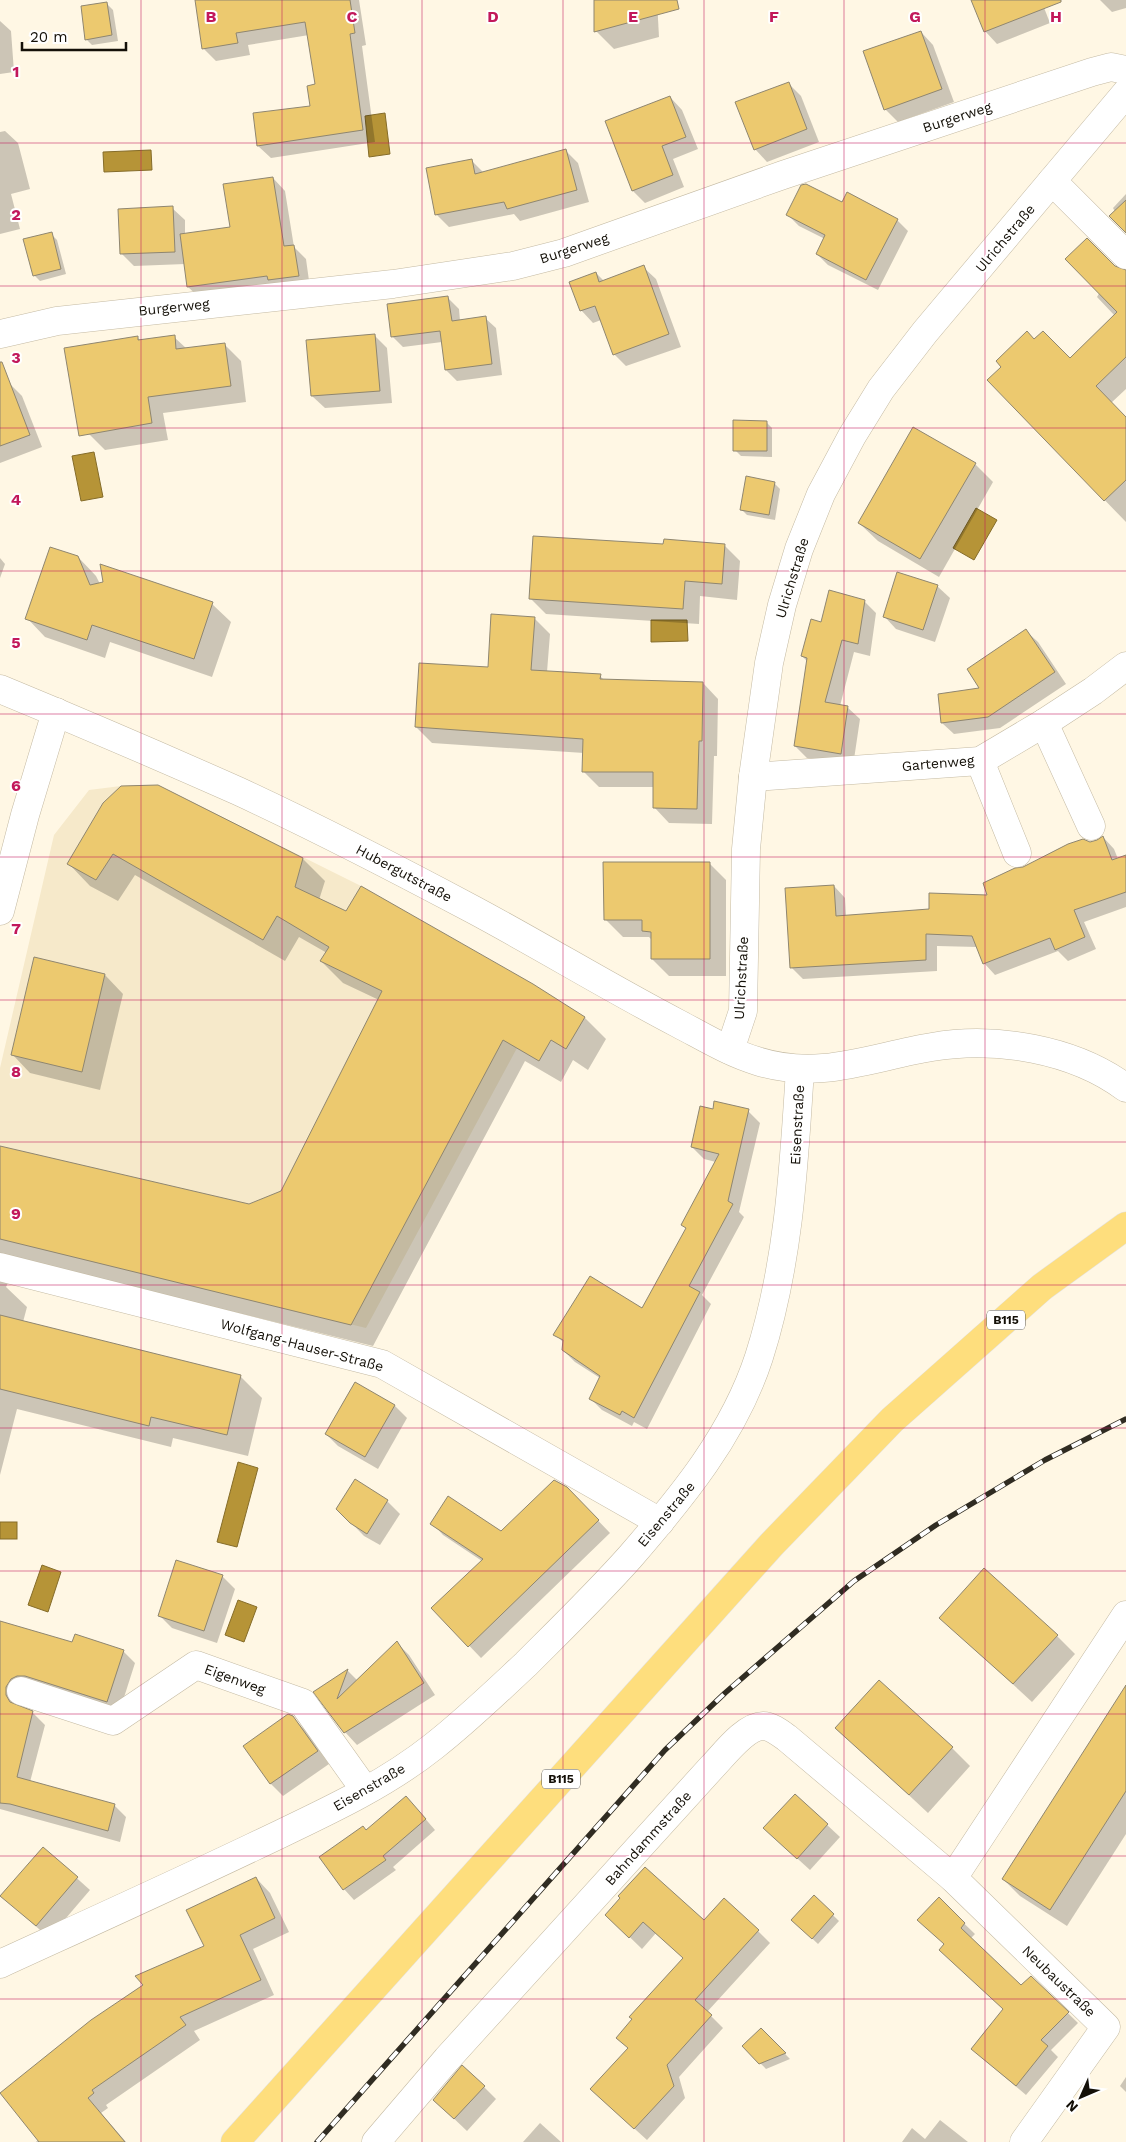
<svg xmlns="http://www.w3.org/2000/svg" width="1126" height="2142" font-family="'Work Sans',sans-serif">
	<rect width="100%" height="100%" fill="#fff7e4"/>
	<!-- built -->
	<path fill="#f6e9ca" d="M158,785L361,886L548,994L517,1048L366,1328L0,1239V1068L54,835L89,790L121,786Z"/>
	<!-- water -->
	<g fill="#b69437" stroke="#856c29">
		<path d="M385,113L390,154L369,157L365,116Z"/>
		<path d="M151,150L152,170L104,172L103,152Z"/>
		<path d="M94,452L103,497L81,501L72,456Z"/>
		<path d="M976,508L997,520L974,560L953,548Z"/>
		<path d="M651,620H687L688,641L651,642Z"/>
		<path d="M238,1462L258,1468L237,1547L217,1542Z"/>
		<rect x="0" y="1522" width="17" height="17"/>
		<path d="M42,1565L61,1572L48,1612L28,1605Z"/>
		<path d="M238,1600L257,1607L244,1642L225,1635Z"/>
	</g>
	<!-- shadow -->
	<g fill="#0003">
		<path d="M196,0H359L366,45L362,46L375,142L271,158L258,146L311,107L317,85L309,35L248,45L250,55L216,61L204,49Z"/>
		<path d="M596,0H657L659,37L614,49L596,31Z"/>
		<path d="M973,0H1041L1050,23L997,44L985,31Z"/>
		<path d="M1100,0H1126V8L1112,12Z"/>
		<path d="M107,4L113,10L118,41L92,45L86,39Z"/>
		<path d="M0,21L11,31L14,72L0,74V90Z"/>
		<path d="M921,32L933,45L954,102L898,122L885,109Z"/>
		<path d="M788,83L801,96L819,142L767,162L755,149Z"/>
		<path d="M670,97L682,110L698,149L673,159L684,187L645,203L633,191L606,122Z"/>
		<path d="M5,131L18,143L30,189L11,194L20,229L0,234V132Z"/>
		<path d="M566,151L578,163L589,202L520,221L514,214L449,227L437,215L471,160L484,173Z"/>
		<path d="M273,178L285,191L294,247L306,259L310,288L201,299L188,287L185,264L134,266L122,254L172,208L185,220V234L231,228Z"/>
		<path d="M1126,194V231L1113,208Z"/>
		<path d="M842,204L897,220L908,231L878,290L828,265L817,254L825,239L799,226L788,215Z"/>
		<path d="M51,234L57,240L66,274L40,281L34,275Z"/>
		<path d="M643,267L656,279L681,347L626,366L614,354L601,320L593,323L581,310L596,273L604,281Z"/>
		<path d="M1114,267L1126,271V389L1111,403L1126,418V522L989,381L1034,341L1070,360L1115,316L1097,297Z"/>
		<path d="M448,298L459,309L460,321L485,318L496,328L502,375L457,381L446,370L442,342L403,347L392,336Z"/>
		<path d="M374,335L387,348L392,403L325,408L312,396Z"/>
		<path d="M137,337L141,341L174,337L187,349L224,344L241,361L246,402L163,413L168,440L105,450L89,434Z"/>
		<path d="M9,383L22,396L42,447L0,463V387Z"/>
		<path d="M766,422L772,428V457L741,456L735,450Z"/>
		<path d="M975,464L993,482L939,577L878,541L859,523Z"/>
		<path d="M774,483L780,489L775,520L747,515L741,509Z"/>
		<path d="M665,545H724L740,561L737,600L700,596L699,624L546,614L530,598Z"/>
		<path d="M78,557L96,576L100,584L212,604L231,622L212,677L110,642L105,658L45,637L27,618Z"/>
		<path d="M0,558L5,564L0,578Z"/>
		<path d="M937,586L950,598L935,642L896,629L884,616Z"/>
		<path d="M864,601L876,613L870,656L854,652L840,706L847,707L860,719L853,766L807,758L795,746L808,662L802,656L821,623Z"/>
		<path d="M534,618L550,634L547,672L600,676L605,681L703,683L718,699L717,756H714L712,824L669,823L654,807V787H599L583,771L584,753L432,743L416,727L489,669Z"/>
		<path d="M1026,631L1038,642L1066,684L1000,728L954,734L942,723L981,689Z"/>
		<path d="M157,787L303,859L325,881L319,900L347,912L532,985L585,1018L606,1039L588,1070L573,1060L561,1082L525,1061L373,1346L38,1264L11,1277L6,1287L27,1307L23,1322L240,1376L262,1398L248,1456L173,1438L171,1447L17,1409L0,1475V1147L249,1205L282,1192L379,1000L343,983L321,961L327,953L299,937L285,961L135,875L118,901L90,886L69,864Z"/>
		<path d="M1103,837L1114,849L1118,859L1126,857V907L1084,922L1096,949L1068,961L1058,951L995,975L984,963L977,947L937,946V971L803,979L792,968L834,886L845,898L846,916L930,910L989,896Z"/>
		<path d="M709,863L726,880V976H669L652,959V940L649,937H623L606,920Z"/>
		<path d="M105,975L123,994L100,1090L30,1073L12,1054Z"/>
		<path d="M714,1111H748L760,1123L739,1212L744,1217L702,1295L711,1304L647,1429L634,1422L632,1426L602,1410L590,1398L600,1378L575,1362L563,1350L564,1343L555,1334L643,1309L687,1229L683,1225L716,1162L704,1159L692,1147Z"/>
		<path d="M355,1383L395,1406L407,1418L378,1469L338,1446L326,1434Z"/>
		<path d="M355,1481L387,1501L400,1514L380,1545L364,1536L338,1509Z"/>
		<path d="M567,1488L610,1533L481,1658L433,1608L482,1561L443,1535L432,1523L501,1532Z"/>
		<path d="M222,1576L235,1589L217,1643L172,1628L159,1615Z"/>
		<path d="M941,1618L1057,1636L1075,1654L1032,1702Z"/>
		<path d="M0,1622L73,1644L123,1651L135,1663L119,1713L18,1699L17,1706L32,1712L45,1725L30,1782L114,1805L126,1817L120,1842L0,1809Z"/>
		<path d="M397,1643L409,1655L435,1695L357,1745L345,1732L315,1692L348,1671L358,1681Z"/>
		<path d="M1126,1688V1834L1067,1926L1020,1896L1003,1879Z"/>
		<path d="M292,1717L305,1730L329,1764L283,1796L271,1784L245,1746Z"/>
		<path d="M837,1728L952,1748L970,1766L928,1813Z"/>
		<path d="M795,1795L840,1837L810,1870L777,1840Z"/>
		<path d="M416,1808L435,1830L393,1867L396,1870L354,1900L344,1889L366,1832Z"/>
		<path d="M43,1848L90,1890L49,1938L2,1896Z"/>
		<path d="M256,1878L270,1893L289,1932L253,1949L274,1995L194,2031L200,2040L106,2105L108,2108L101,2113L126,2142H36L206,1947Z"/>
		<path d="M814,1897L839,1921L818,1944L799,1926Z"/>
		<path d="M944,1904L975,1934L970,1939L1022,1987L1031,1977L1078,2023L1051,2050L1058,2057L1026,2095L972,2049L1004,2009L945,1944Z"/>
		<path d="M607,1915L704,1922L758,1931L770,1943L707,2012L723,2028L679,2077L685,2098L647,2140L604,2101L629,2049L618,2038L684,1958L656,1933L642,1949Z"/>
		<path d="M761,2029L790,2059L766,2069L744,2046Z"/>
		<path d="M1126,2077V2092L1120,2086Z"/>
		<path d="M484,2087L496,2099L467,2131L447,2112Z"/>
		<path d="M940,2120L968,2142H902L912,2128L925,2139Z"/>
		<path d="M540,2123L561,2142H523Z"/>
	</g>
	<!-- building -->
	<g fill="#ecc96f" stroke="#8f8670">
		<path d="M195,0H350L355,33L350,34L363,130L257,146L253,113L310,106L307,86L315,84L305,22L236,33L238,43L202,49Z"/>
		<path d="M594,0H677L679,9L594,32Z"/>
		<path d="M971,0H1061V2L984,32Z"/>
		<path d="M107,2L112,35L85,40L81,6Z"/>
		<path d="M921,31L942,89L884,110L863,51Z"/>
		<path d="M789,82L807,129L754,150L735,102Z"/>
		<path d="M670,96L686,137L662,146L673,175L632,191L605,121Z"/>
		<path d="M566,149L577,190L507,209L504,202L435,215L426,168L472,159L475,174Z"/>
		<path d="M273,177L284,246L294,245L299,276L268,280L267,276L187,287L180,234L230,227L223,184Z"/>
		<path d="M806,184L842,202L847,192L898,219L866,280L816,254L825,235L786,215L801,185Z"/>
		<path d="M1126,200V233L1109,216Z"/>
		<path d="M173,206L175,252L120,254L118,209Z"/>
		<path d="M52,232L61,269L33,276L23,239Z"/>
		<path d="M1087,238L1115,266L1126,270V357L1096,386L1126,417V480L1104,501L987,380L1001,367L996,361L1027,331L1034,339L1043,331L1070,358L1117,312L1065,259Z"/>
		<path d="M644,265L669,334L613,355L595,306L580,311L569,282L596,272L599,282Z"/>
		<path d="M448,296L452,321L486,316L492,364L445,370L440,331L391,337L387,304Z"/>
		<path d="M375,334L380,391L311,396L306,340Z"/>
		<path d="M175,335L176,349L225,343L231,386L148,397L152,423L79,436L64,348L138,336V340Z"/>
		<path d="M0,362H2L30,435L0,446Z"/>
		<path d="M733,420L767,421V451H733Z"/>
		<path d="M913,427L976,463L920,559L858,523Z"/>
		<path d="M746,476L775,482L769,515L740,510Z"/>
		<path d="M533,536L663,544L664,539L725,544L722,584L685,581L683,609L529,599Z"/>
		<path d="M50,547L78,556L90,585L103,582L100,564L213,602L194,659L92,625L87,640L25,619Z"/>
		<path d="M897,572L938,585L923,630L883,617Z"/>
		<path d="M829,590L865,600L858,644L842,640L825,702L848,706L841,754L794,746L807,658L801,656L811,619L821,622Z"/>
		<path d="M491,614L535,617L531,670L601,674L600,679L703,682L702,741H699L697,809L653,808V772H582L583,739L415,727L419,663L488,667Z"/>
		<path d="M1026,629L1055,672L988,717L941,723L938,694L979,688L967,669Z"/>
		<path d="M158,785L303,858L295,887L346,911L361,886L533,984L585,1017L566,1049L551,1040L539,1061L503,1040L351,1325L0,1239V1146L249,1204L281,1191L382,991L320,961L329,947L277,916L263,940L113,854L96,880L67,864L103,803L121,786Z"/>
		<path d="M1103,836L1112,860L1126,855V892L1074,910L1085,937L1055,950L1050,938L983,964L972,936L926,934V960L790,968L785,888L834,885L836,916L929,909V893L987,895L983,883L1015,868L1023,867L1068,844L1083,839L1090,842L1097,840Z"/>
		<path d="M603,862H710V959H651V932L642,931V920H604Z"/>
		<path d="M34,957L105,974L82,1072L11,1055Z"/>
		<path d="M714,1101L749,1109L728,1201L733,1204L689,1286L700,1292L634,1418L622,1411L620,1415L589,1399L600,1376L562,1350L563,1340L553,1335L590,1276L642,1308L686,1228L681,1225L719,1154L691,1147L700,1106L713,1109Z"/>
		<path d="M0,1315L241,1375L227,1435L151,1417L149,1426L0,1389Z"/>
		<path d="M355,1382L395,1405L365,1457L325,1434Z"/>
		<path d="M355,1479L388,1500L367,1534L350,1523L336,1509Z"/>
		<path d="M554,1480L567,1487L599,1520L468,1647L431,1608L483,1559L430,1524L448,1496L501,1531Z"/>
		<path d="M176,1560L223,1575L204,1631L158,1616Z"/>
		<path d="M984,1568L1058,1635L1013,1684L939,1618Z"/>
		<path d="M0,1621L72,1642L75,1634L124,1650L107,1702L25,1676H17L11,1679L6,1687V1695L10,1702L33,1711L17,1777L115,1804L108,1831L10,1804L0,1803Z"/>
		<path d="M397,1641L424,1683L344,1733L313,1692L348,1669L337,1699Z"/>
		<path d="M879,1680L953,1747L909,1795L835,1728Z"/>
		<path d="M1126,1685V1791L1050,1910L1002,1879Z"/>
		<path d="M288,1714L293,1716L318,1751L270,1784L243,1746Z"/>
		<path d="M795,1794L828,1824L797,1859L763,1828Z"/>
		<path d="M406,1796L426,1819L383,1856L386,1860L343,1890L319,1857L363,1826L366,1830Z"/>
		<path d="M43,1847L78,1877L36,1926L0,1896Z"/>
		<path d="M645,1867L704,1920L724,1898L759,1930L695,2000L712,2015L667,2065L674,2086L634,2129L590,2089L628,2048L616,2038L632,2019L629,2017L683,1958L643,1922L629,1938L605,1915L620,1898L618,1896Z"/>
		<path d="M256,1877L275,1918L240,1935L261,1980L180,2017L186,2025L92,2090L94,2093L88,2098L125,2142H39L0,2093L91,2020L143,1985L135,1976L204,1946L186,1910Z"/>
		<path d="M814,1895L834,1914L812,1939L791,1920Z"/>
		<path d="M939,1897L965,1923L961,1928L1021,1985L1031,1976L1069,2012L1041,2040L1048,2046L1016,2086L971,2049L1003,2009L939,1950L944,1944L917,1920Z"/>
		<path d="M761,2028L786,2053L759,2064L742,2046Z"/>
		<path d="M462,2065L485,2086L454,2119L433,2100Z"/>
	</g>
	<g fill="none" stroke-linecap="round" stroke-linejoin="round">
		<defs>
			<g id="minor">
				<path d="M1052,181L1126,255"/>
				<path d="M0,334L57,321L393,284L513,266L564,253L783,175L1092,72L1111,67L1126,70"/>
				<path d="M0,689C80,722 159,756 238,791C318,828 397,869 474,910C543,947 610,988 679,1024C704,1037 730,1053 757,1061C820,1081 871,1057 932,1047C995,1036 1074,1049 1126,1088"/>
				<path d="M1044,723L1091,826"/>
				<path d="M980,761L1017,853"/>
				<path d="M753,777L980,761L1044,723L1093,691L1126,666"/>
				<path d="M0,911L25,815L56,712"/>
				<path d="M730,1050L743,1011L746,849L753,777L769,663L782,605L799,549L821,494L852,436L881,389L925,332L1126,93"/>
				<path d="M0,1267L382,1364L660,1522"/>
				<path d="M21,1691L113,1721L196,1665L303,1703L365,1790"/>
				<path d="M953,1878L1126,1615"/>
				<path d="M0,1964C85,1925 169,1887 253,1847C315,1817 380,1789 434,1746C466,1721 496,1692 526,1664C561,1629 597,1594 630,1557C682,1497 734,1434 759,1357C789,1263 794,1165 800,1069"/>
				<path d="M376,2142L447,2059L712,1767C723,1756 745,1726 763,1726C771,1726 780,1733 787,1738L953,1878L1106,2027L1024,2142"/>
			</g>
			<path id="major" d="M235,2142L772,1544L892,1420L1042,1287L1126,1226"/>
		</defs>
		<!-- minor casing -->
		<use href="#minor" stroke="#c4baa3" stroke-width="29"/>
		<!-- major casing -->
		<use href="#major" stroke="#e3e2e1" stroke-width="29"/>
		<!-- minor -->
		<use href="#minor" stroke="#fff" stroke-width="28"/>
		<!-- major -->
		<use href="#major" stroke="#fede7d" stroke-width="28"/>
		<defs>
			<path id="rail" d="M317,2142L665,1750L725,1693L854,1581L936,1525L1045,1460L1126,1419"/>
		</defs>
		<!-- rail casing -->
		<use href="#rail" stroke="#302c22" stroke-width="5.5"/>
		<!-- rail -->
		<use href="#rail" stroke="#fff" stroke-width="4" stroke-dasharray="11" stroke-linecap="butt"/>
	</g>
	<!-- grid -->
	<path fill="none" stroke="#c2185b" stroke-width="1" stroke-opacity="0.55" d="M141,0V2142M282,0V2142M422,0V2142M563,0V2142M704,0V2142M844,0V2142M985,0V2142M0,143H1126M0,286H1126M0,428H1126M0,571H1126M0,714H1126M0,857H1126M0,1000H1126M0,1142H1126M0,1285H1126M0,1428H1126M0,1571H1126M0,1714H1126M0,1856H1126M0,1999H1126"/>
	<g text-anchor="middle" dominant-baseline="central" stroke-width="4" stroke-linejoin="round" paint-order="stroke">
		<!-- shield labels -->
		<g fill="#fff" stroke="#5a5852" stroke-width="1">
			<rect x="987" y="1310.5" width="38" height="19" rx="4"/>
			<rect x="542" y="1769.5" width="38" height="19" rx="4"/>
		</g>
		<g font-size="12" font-weight="bold" fill="#141008">
			<text x="1006" y="1320">B115</text>
			<text x="561" y="1779">B115</text>
		</g>
		<!-- street labels -->
		<g font-size="14" fill="#141008" stroke="#fff">
			<text transform="translate(957 117) rotate(-18)">Burgerweg</text>
			<text transform="translate(1005 238) rotate(-50)">Ulrichstraße</text>
			<text transform="translate(574 248) rotate(-18)">Burgerweg</text>
			<text transform="translate(174 307) rotate(-6)">Burgerweg</text>
			<text transform="translate(792 578) rotate(-73)">Ulrichstraße</text>
			<text transform="translate(938 763) rotate(-5)">Gartenweg</text>
			<text transform="translate(404 873) rotate(28)">Hubergutstraße</text>
			<text transform="translate(741 978) rotate(-87)">Ulrichstraße</text>
			<text transform="translate(797 1125) rotate(-87)">Eisenstraße</text>
			<text transform="translate(302 1345) rotate(15)">Wolfgang-Hauser-Straße</text>
			<text transform="translate(666 1514) rotate(-50)">Eisenstraße</text>
			<text transform="translate(235 1679) rotate(20)">Eigenweg</text>
			<text transform="translate(369 1787) rotate(-30)">Eisenstraße</text>
			<text transform="translate(648 1838) rotate(-48)">Bahndammstraße</text>
			<text transform="translate(1059 1981) rotate(44)">Neubaustraße</text>
		</g>
	</g>
	<g font-size="16" text-anchor="middle" font-weight="bold" fill="#c2185b" stroke="#fff" stroke-width="4" stroke-linejoin="round" paint-order="stroke">
		<text x="211" y="22">B</text>
		<text x="352" y="22">C</text>
		<text x="493" y="22">D</text>
		<text x="633" y="22">E</text>
		<text x="774" y="22">F</text>
		<text x="915" y="22">G</text>
		<text x="1056" y="22">H</text>
		<text x="16" y="77">1</text>
		<text x="16" y="220">2</text>
		<text x="16" y="363">3</text>
		<text x="16" y="505">4</text>
		<text x="16" y="648">5</text>
		<text x="16" y="791">6</text>
		<text x="16" y="934">7</text>
		<text x="16" y="1077">8</text>
		<text x="16" y="1219">9</text>
	</g>
	<!-- north arrow -->
	<g transform="translate(1081 2097) rotate(225)" stroke="#ffffff" stroke-width="4" paint-order="stroke">
	<path d="M0-4L9 19L0 12L-9 19Z" fill="#141008"/>
	<text y="-8" font-size="14" font-weight="bold" text-anchor="middle" fill="#141008">N</text>
	</g>
	<!-- scale -->
	<path d="M22 42v8h104v-8" fill="none" stroke="#141008" stroke-width="2.5"/>
	<text x="30" y="42" font-size="15" fill="#141008" stroke="#ffffff" stroke-width="4" paint-order="stroke">20 m</text>
</svg>
